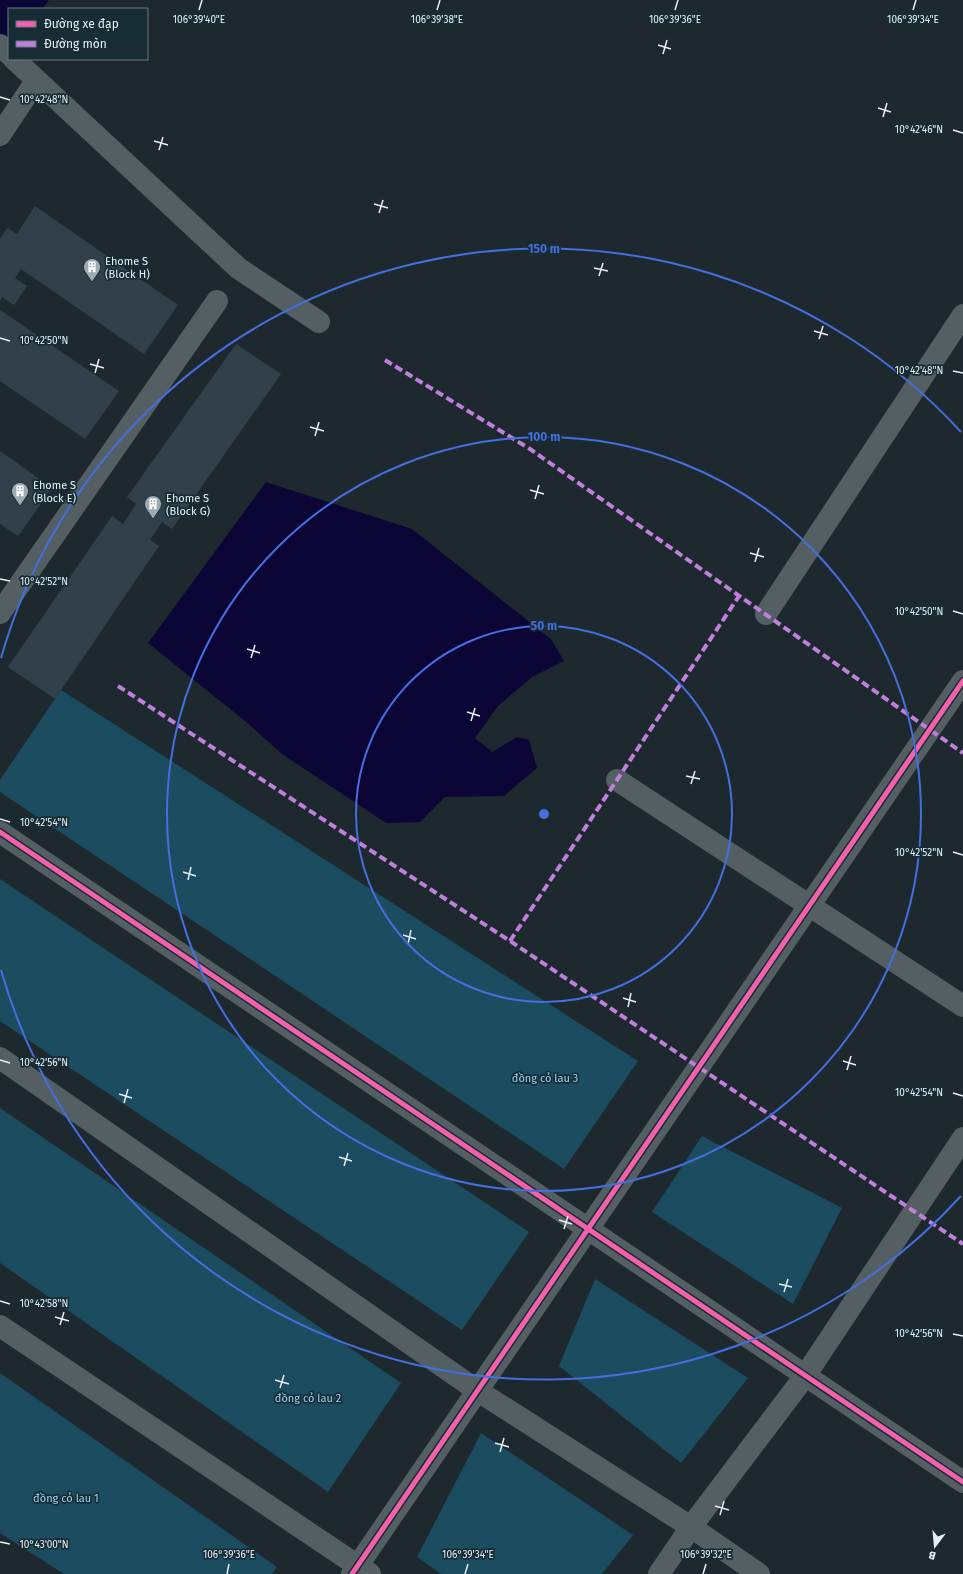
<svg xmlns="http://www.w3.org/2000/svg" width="963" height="1574" font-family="'Fira Sans',sans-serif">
	<rect width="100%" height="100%" fill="#1e292f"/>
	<!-- green -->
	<g fill="#1b4c5f">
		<path d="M61,690L638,1061L564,1169L0,792V780Z"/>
		<path d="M0,879L529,1232L462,1330L0,1021Z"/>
		<path d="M0,1108L401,1383L328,1492L0,1263Z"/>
		<path d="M702,1136L842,1208L793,1304L652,1212Z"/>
		<path d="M595,1279L748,1378L681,1463L559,1366Z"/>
		<path d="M0,1373L277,1567L272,1574H64L0,1533Z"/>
		<path d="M481,1433L633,1535L602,1574H441L417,1557Z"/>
	</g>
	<!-- water -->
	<g fill="#0c0637">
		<path d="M0,0H49L42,9H9V46L0,56Z"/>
		<path d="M266,482L412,529L551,639L564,661L532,677L498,706L475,738L492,752L517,737L529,740L537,768L504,796L445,797L420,822L386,823L282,754L245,721L148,643Z"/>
	</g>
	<!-- building -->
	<g fill="#32404c">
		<path d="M35,206L178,305L144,354L21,269L15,278L27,286L14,305L2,297L0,301V239L7,228L17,234Z"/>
		<path d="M0,310L119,391L85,439L0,381Z"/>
		<path d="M236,344L281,374L172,529L162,522L150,540L159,546L55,699L8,667L112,516L123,524L136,504L127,497Z"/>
		<path d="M0,451L52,488L18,536L0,524Z"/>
	</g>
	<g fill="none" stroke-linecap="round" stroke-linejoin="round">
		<!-- minor -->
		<g stroke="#535f62" stroke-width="22">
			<path d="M0,45L9,54"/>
			<path d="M14,59L238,268L319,322"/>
			<path d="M0,135L36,81"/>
			<path d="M0,613L217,301"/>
			<path d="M766,614L963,315"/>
			<path d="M617,780L963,1006"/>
			<path d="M0,832L963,1482"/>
			<path d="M0,1058L478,1391L691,1527L759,1574"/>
			<path d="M0,1326L370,1574"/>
			<path d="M352,1574L963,681"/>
			<path d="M659,1574L691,1527L805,1376L963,1138"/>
		</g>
		<!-- quiet -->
		<g stroke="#c07fdc" stroke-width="4" stroke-dasharray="8 4" stroke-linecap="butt">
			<path d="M385,360L530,449L963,753"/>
			<path d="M118,686L510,941L963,1244"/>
			<path d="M510,941L739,596"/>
		</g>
		<defs>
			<g id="cycleway">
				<path d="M0,832L963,1482"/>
				<path d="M352,1574L963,681"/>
			</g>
		</defs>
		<!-- cycleway casing -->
		<use href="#cycleway" stroke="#182c35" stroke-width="8"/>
		<!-- cycleway -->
		<use href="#cycleway" stroke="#f560ab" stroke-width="5"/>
	</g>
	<!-- ticks -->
	<path fill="none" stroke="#e4f0f6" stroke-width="1.5" d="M199,10L202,0M437,10L440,0M675,10L678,0M913,10L916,0M658,45L671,49M663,54L667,40M0,97L10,100M878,108L891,112M883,117L887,103M953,130L963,133M154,141L168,145M159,150L163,137M374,204L388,208M379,213L383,200M594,268L608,271M599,276L603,263M814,331L828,335M0,338L10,341M819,339L823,326M90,364L104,368M953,371L963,373M95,373L99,359M310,427L324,431M315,436L319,422M530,490L544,494M535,499L539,485M750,553L764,557M755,562L759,548M0,579L10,581M953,611L963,614M247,649L260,653M251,658L255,645M467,712L480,716M471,721L475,708M686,776L700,779M691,784L695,771M0,819L10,822M953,852L963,855M183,872L196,876M188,880L191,867M403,935L416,939M408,944L411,930M623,998L636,1002M628,1007L631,993M0,1060L10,1063M843,1061L856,1065M847,1070L851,1056M953,1093L963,1096M119,1094L132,1098M124,1103L128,1089M339,1157L352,1161M344,1166L348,1153M559,1220L572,1224M564,1229L568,1216M779,1284L792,1287M784,1292L788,1279M0,1301L10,1304M55,1317L69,1321M60,1325L64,1312M953,1334L963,1336M275,1380L289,1384M280,1388L284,1375M495,1443L509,1447M500,1452L504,1438M715,1506L729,1510M720,1515L724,1501M0,1542L10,1544M227,1574L229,1564M465,1574L468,1564M703,1574L706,1564"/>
	<!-- distance rings -->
	<g fill="none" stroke="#456ede" stroke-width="2">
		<circle cx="544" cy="814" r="188"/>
		<circle cx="544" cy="814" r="377"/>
		<path d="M961 1196A565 565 0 0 1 1 970M1 658A565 565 0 0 1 961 432"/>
	</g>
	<!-- icons -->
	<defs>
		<symbol id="building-pin" viewBox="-11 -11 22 30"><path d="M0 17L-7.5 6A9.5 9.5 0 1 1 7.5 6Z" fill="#9faab0" stroke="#182c35"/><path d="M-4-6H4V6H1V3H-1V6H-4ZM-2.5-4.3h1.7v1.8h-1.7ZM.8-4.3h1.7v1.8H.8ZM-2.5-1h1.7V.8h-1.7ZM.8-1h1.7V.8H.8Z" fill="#fff"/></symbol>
	</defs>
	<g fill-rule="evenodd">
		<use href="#building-pin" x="82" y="257" width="20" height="27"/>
		<use href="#building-pin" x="10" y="481" width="20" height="27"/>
		<use href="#building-pin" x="143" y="494" width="20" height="27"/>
	</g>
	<g text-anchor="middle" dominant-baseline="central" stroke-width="3.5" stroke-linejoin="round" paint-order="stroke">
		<!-- poi labels -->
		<g font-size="11" fill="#e4f0f6" stroke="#182c35" text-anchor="start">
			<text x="105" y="261">Ehome S<tspan x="105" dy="13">(Block H)</tspan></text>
			<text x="33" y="485">Ehome S<tspan x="33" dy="13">(Block E)</tspan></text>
			<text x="166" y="498">Ehome S<tspan x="166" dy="13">(Block G)</tspan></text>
		</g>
		<!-- park labels -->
		<g font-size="11" fill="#96d4f2" stroke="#182c35">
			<text x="545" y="1078">đồng cỏ lau 3</text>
			<text x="308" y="1398">đồng cỏ lau 2</text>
			<text x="66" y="1498">đồng cỏ lau 1</text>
		</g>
	</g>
	<g font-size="10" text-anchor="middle" fill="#e4f0f6" stroke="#182c35" stroke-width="3.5" stroke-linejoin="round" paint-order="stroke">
		<text x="199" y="23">106°39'40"E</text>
		<text x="437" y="23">106°39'38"E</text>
		<text x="675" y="23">106°39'36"E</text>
		<text x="913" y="23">106°39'34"E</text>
		<text x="44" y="103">10°42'48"N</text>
		<text x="919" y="133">10°42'46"N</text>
		<text x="44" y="344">10°42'50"N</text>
		<text x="919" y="374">10°42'48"N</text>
		<text x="44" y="585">10°42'52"N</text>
		<text x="919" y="615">10°42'50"N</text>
		<text x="44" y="826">10°42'54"N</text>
		<text x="919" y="856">10°42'52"N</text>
		<text x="44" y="1066">10°42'56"N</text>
		<text x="919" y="1096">10°42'54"N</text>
		<text x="44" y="1307">10°42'58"N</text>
		<text x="919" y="1337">10°42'56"N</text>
		<text x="44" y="1548">10°43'00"N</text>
		<text x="229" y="1558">106°39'36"E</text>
		<text x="468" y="1558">106°39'34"E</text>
		<text x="706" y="1558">106°39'32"E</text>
	</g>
	<circle cx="544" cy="814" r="6" fill="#456ede" stroke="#182c35" stroke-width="2"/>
	<g font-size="12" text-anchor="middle" font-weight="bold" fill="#456ede" stroke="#182c35" stroke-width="3.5" stroke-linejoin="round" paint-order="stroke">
		<text x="544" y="253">150 m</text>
		<text x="544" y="441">100 m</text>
		<text x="544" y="630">50 m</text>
	</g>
	<!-- legend -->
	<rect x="8" y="8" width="140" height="52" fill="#182c35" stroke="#6a7a82"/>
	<rect x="16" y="21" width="20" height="6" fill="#f560ab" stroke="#6a7a82"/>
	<text x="44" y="28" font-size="12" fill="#e4f0f6">Đường xe đạp</text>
	<rect x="16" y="41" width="20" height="6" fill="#c07fdc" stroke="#6a7a82"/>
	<text x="44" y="48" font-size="12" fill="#e4f0f6">Đường mòn</text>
	<!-- north arrow -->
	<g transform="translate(935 1546) rotate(196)" stroke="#182c35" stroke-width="3" paint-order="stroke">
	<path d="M0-3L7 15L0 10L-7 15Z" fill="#e4f0f6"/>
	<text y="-6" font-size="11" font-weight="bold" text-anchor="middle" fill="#e4f0f6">B</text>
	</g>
</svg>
